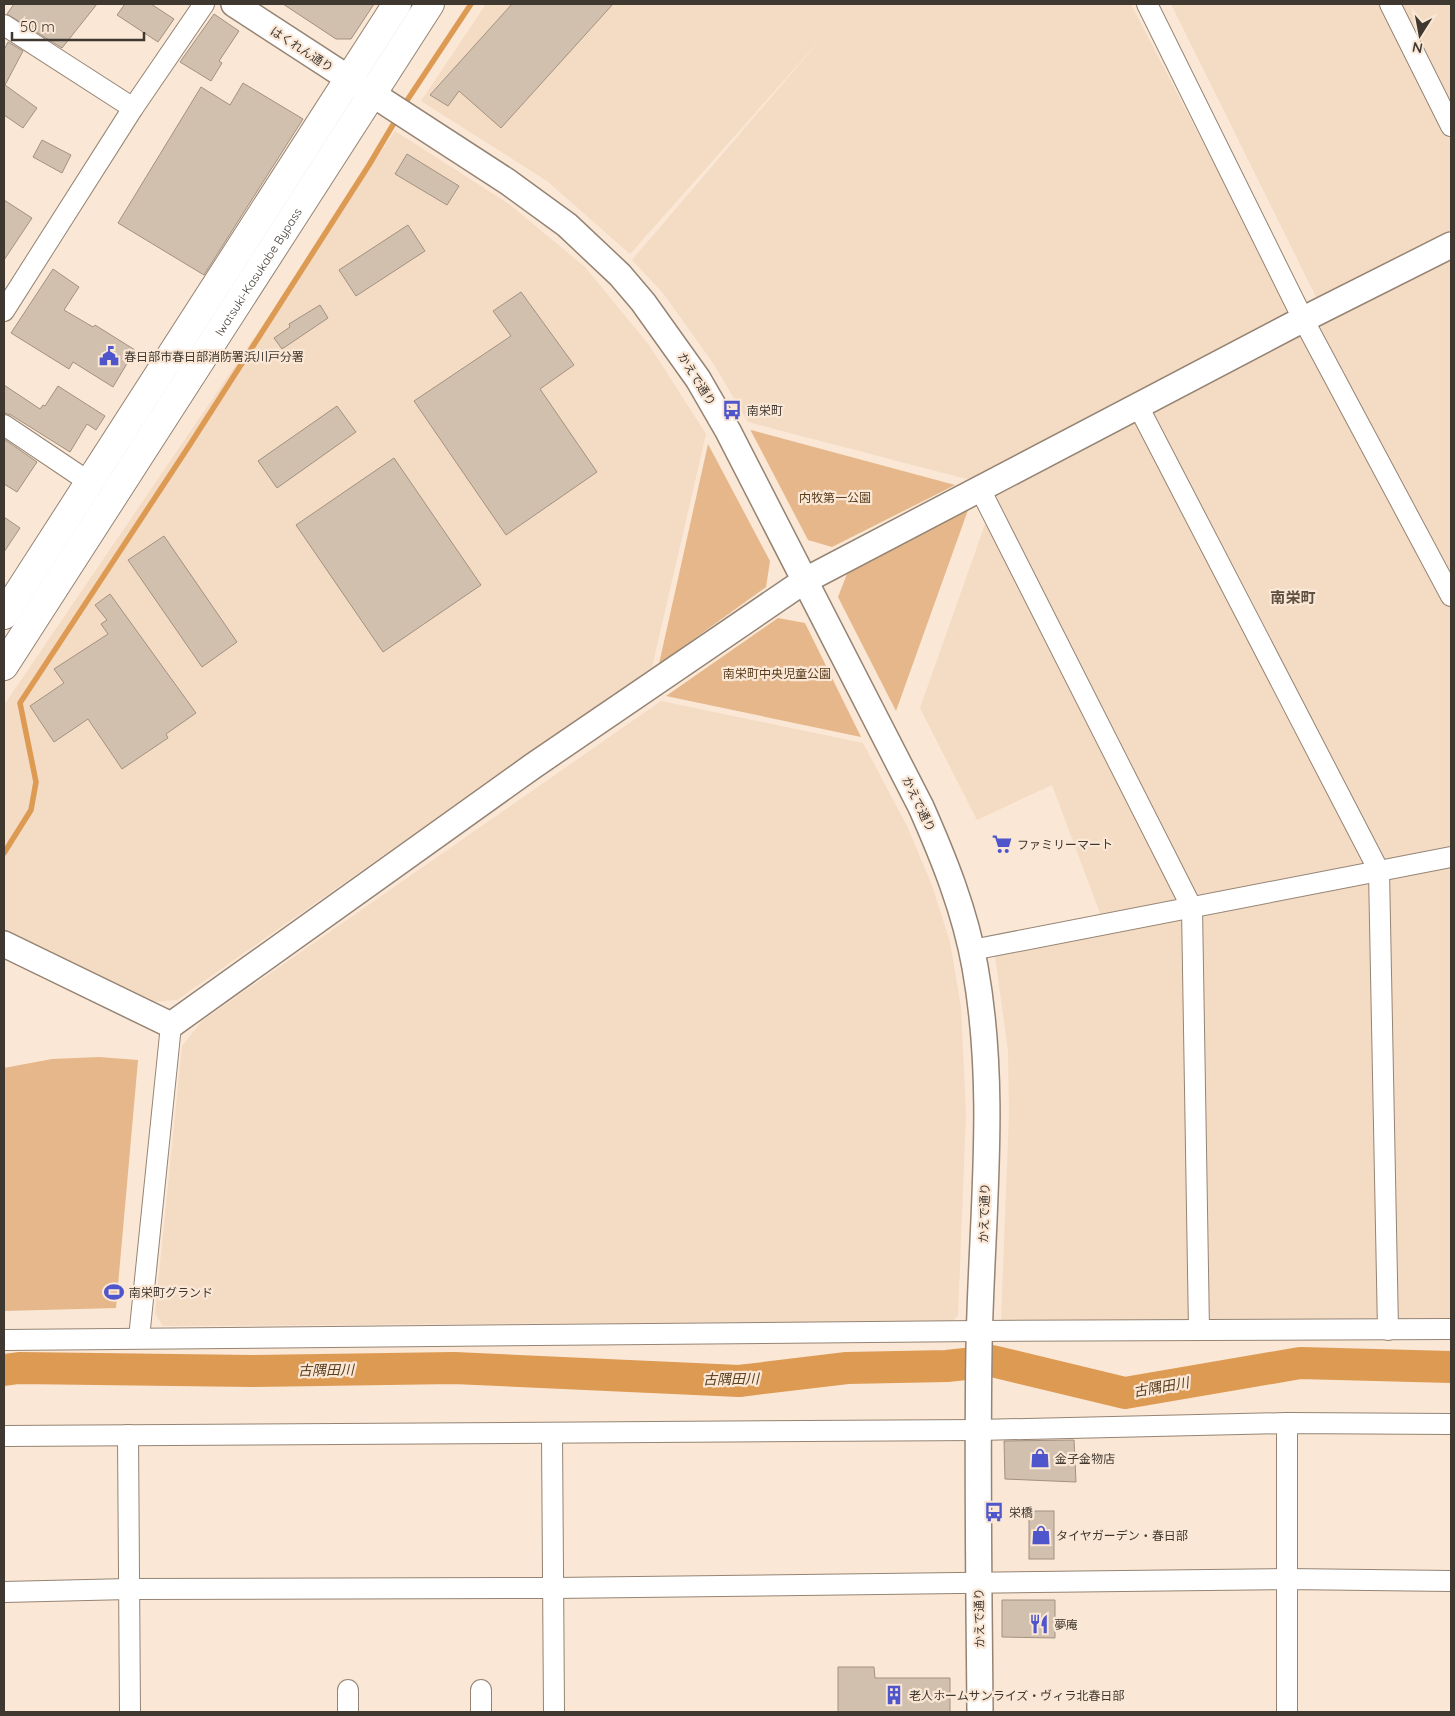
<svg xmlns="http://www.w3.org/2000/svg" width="1455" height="1716" font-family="Quicksand,'Noto Sans JP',sans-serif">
	<rect width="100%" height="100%" fill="#fae7d5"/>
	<!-- built -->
	<g fill="#f4dbc4">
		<path d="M486,4H1131L1296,323L982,483L748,422L713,363L663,293L632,260L826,33L630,254L547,181L421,101Z"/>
		<path d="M1171,4H1451V1322H1001L1009,1115L1008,1051L995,956L1107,932L1052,785L977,820L920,708L1000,482L1323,311Z"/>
		<path d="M395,131L509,204L585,267L649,345L706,434L652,667L177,1000L149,1002L4,929V705Z"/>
		<path d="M661,701L863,743L908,828L933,888L950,942L961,1007L966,1113L958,1316L952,1321L163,1326L155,1314L182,1046L202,1021Z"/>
	</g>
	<!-- green -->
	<g fill="#e5b78a">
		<path d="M751,431V430L955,485L832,547L808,540Z"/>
		<path d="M708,444L770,561L766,587L659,664Z"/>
		<path d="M968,510L896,711L838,597L847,574Z"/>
		<path d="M778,618L805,623L861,737L666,696Z"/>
		<path d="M99,1057L138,1060L116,1308L4,1311V1068L52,1059Z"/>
	</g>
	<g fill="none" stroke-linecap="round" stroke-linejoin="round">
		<!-- stream -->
		<g stroke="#dd9a53" stroke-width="5.5">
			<path d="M402,108L471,4"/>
			<path d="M4,853L31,810L36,782L20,703L189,446L369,165L397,118"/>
		</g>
		<!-- river -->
		<path stroke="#dd9a53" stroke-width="32" d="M4,1370L19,1368L253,1371L454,1368L739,1381L847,1368L947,1366L992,1361L1125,1393L1300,1363L1451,1367"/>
	</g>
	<!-- building -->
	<g fill="#d2c0af" stroke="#a39181">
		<path d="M14,4H97L62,48L7,14Z"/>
		<path d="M125,4H151L174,19L158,42L117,15Z"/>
		<path d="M283,4H374L351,39H336Z"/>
		<path d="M512,4H613L501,128L459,91L448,106L430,95Z"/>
		<path d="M214,14L239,31L219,61L222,63L211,81L180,62Z"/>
		<path d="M8,42L23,51L5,85L37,108L23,128L4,115V50Z"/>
		<path d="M243,83L303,119L204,275L118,223L201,87L230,105Z"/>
		<path d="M42,140L71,155L62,173L33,157Z"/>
		<path d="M407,154L459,186L447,205L395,174Z"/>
		<path d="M4,200L32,218L4,260Z"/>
		<path d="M408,225L425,251L356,296L339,270Z"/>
		<path d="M53,269L79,287L64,310L93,327L95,325L135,350L113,387L73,362L69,369L11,333Z"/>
		<path d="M521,292L574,365L540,389L597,472L506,535L414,401L511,336L493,311Z"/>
		<path d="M320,305L328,318L282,349L274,338L290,327L289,324Z"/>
		<path d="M4,385L40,409L43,405L45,406L58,386L105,416L96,430L87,424L70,452L11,415L4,413Z"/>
		<path d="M337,406L356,432L277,488L258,461Z"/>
		<path d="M4,439L37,462L17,492L4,484Z"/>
		<path d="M394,458L481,585L383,652L296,525Z"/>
		<path d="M4,517L20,528L4,552Z"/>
		<path d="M164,536L237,642L202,667L128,560Z"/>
		<path d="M110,594L196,713L166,734L168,738L122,769L88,719L54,742L30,706L64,683L54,669L108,634L101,624L107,620L95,605Z"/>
		<path d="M1074,1440L1076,1482L1005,1479L1004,1441Z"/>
		<rect x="1029" y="1511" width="25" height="48"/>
		<path d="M1002,1600H1055V1638L1002,1637Z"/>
		<path d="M838,1667H874L875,1678H950V1712H838Z"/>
	</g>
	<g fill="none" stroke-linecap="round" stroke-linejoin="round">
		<defs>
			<g id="minor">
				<path d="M1147,4L1303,319L1451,596"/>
				<path d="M1390,4L1451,126"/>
				<path d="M4,25L133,108"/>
				<path d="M4,311L133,108L204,4"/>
				<path d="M1138,406L1379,871L1388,1330"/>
				<path d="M4,425L89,482"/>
				<path d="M980,489L1192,908L1199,1330"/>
				<path d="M972,950L1451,857"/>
				<path d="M139,1338L171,1025"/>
				<path d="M4,1340L980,1331L1451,1329"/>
				<path d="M552,1433L554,1712"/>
				<path d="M128,1435L130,1712"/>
				<path d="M4,1436L979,1430L1287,1423L1451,1424"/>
				<path d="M4,1592L129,1589L554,1588L1287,1579L1451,1581"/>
				<path d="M348,1690V1712"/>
				<path d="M481,1690V1712"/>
				<path d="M1287,1712V1423"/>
			</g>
			<g id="tertiary">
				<path d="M234,4L508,182L567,225L620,275L643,302L698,379L728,431L921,807C944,859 965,911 975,967C998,1094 981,1221 979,1349C977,1470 979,1591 980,1712"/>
				<path d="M4,944L171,1025L533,766L804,581L1296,323L1451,245"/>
			</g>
			<g id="trunk">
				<path d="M4,615L397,4"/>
				<path id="s1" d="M4,666L430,4"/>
			</g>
		</defs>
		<!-- minor casing -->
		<use href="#minor" stroke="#958474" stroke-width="22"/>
		<!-- tertiary casing -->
		<use href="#tertiary" stroke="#958474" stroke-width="28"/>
		<!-- trunk casing -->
		<use href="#trunk" stroke="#958474" stroke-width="30"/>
		<!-- minor -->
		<use href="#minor" stroke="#fff" stroke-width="20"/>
		<!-- tertiary -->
		<use href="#tertiary" stroke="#fff" stroke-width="25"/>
		<!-- trunk -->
		<use href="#trunk" stroke="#fff" stroke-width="28"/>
	</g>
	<!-- icons -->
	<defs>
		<symbol id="civic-bare" viewBox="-9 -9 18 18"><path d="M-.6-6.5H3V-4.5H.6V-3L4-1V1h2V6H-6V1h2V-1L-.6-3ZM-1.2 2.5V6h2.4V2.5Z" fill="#4f56cc" stroke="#fae7d5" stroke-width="2.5" paint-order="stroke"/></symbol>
		<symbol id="bus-bare" viewBox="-9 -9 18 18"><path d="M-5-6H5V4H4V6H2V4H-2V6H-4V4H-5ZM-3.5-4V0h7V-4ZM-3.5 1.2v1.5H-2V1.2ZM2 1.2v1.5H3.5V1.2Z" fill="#4f56cc" stroke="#fae7d5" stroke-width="2.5" paint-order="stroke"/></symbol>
		<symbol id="supermarket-bare" viewBox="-9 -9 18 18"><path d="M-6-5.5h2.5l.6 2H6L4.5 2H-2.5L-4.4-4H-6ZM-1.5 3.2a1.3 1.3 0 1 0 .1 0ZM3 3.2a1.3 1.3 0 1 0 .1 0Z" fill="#4f56cc" stroke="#fae7d5" stroke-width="2.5" paint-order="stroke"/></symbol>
		<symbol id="stadium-bare" viewBox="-9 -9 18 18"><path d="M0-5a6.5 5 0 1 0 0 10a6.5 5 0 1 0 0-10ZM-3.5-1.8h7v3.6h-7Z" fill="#4f56cc" stroke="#fae7d5" stroke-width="2.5" paint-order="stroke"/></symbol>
		<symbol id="shop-bare" viewBox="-9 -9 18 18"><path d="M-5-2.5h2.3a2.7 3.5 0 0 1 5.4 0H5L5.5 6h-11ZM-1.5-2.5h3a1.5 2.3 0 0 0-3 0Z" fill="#4f56cc" stroke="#fae7d5" stroke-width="2.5" paint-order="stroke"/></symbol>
		<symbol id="restaurant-bare" viewBox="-9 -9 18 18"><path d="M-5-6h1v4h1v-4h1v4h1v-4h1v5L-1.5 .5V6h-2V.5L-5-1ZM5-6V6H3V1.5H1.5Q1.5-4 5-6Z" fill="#4f56cc" stroke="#fae7d5" stroke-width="2.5" paint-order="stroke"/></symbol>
		<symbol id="building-bare" viewBox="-9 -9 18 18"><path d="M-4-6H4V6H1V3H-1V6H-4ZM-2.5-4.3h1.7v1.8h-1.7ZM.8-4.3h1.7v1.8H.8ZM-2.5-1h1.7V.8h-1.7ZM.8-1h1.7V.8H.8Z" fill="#4f56cc" stroke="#fae7d5" stroke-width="2.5" paint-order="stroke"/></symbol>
	</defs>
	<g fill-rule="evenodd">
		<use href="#civic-bare" x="95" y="342" width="28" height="28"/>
		<use href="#bus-bare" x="718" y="396" width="28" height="28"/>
		<use href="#supermarket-bare" x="988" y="830" width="28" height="28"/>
		<use href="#stadium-bare" x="100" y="1278" width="28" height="28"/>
		<use href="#shop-bare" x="1026" y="1444" width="28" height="28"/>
		<use href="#bus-bare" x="980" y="1498" width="28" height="28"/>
		<use href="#shop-bare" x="1027" y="1521" width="28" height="28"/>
		<use href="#restaurant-bare" x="1025" y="1610" width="28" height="28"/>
		<use href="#building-bare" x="880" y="1681" width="28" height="28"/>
	</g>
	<g text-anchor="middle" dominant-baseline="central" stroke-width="4.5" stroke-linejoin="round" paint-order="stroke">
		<!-- street labels -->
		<g font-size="12" fill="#3f3831" stroke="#fae7d5">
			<text transform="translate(302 49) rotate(33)">はくれん通り</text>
			<text stroke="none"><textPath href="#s1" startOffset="469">Iwatsuki-Kasukabe Bypass</textPath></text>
			<text transform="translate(697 379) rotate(58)">かえで通り</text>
			<text transform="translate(919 804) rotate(64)">かえで通り</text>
			<text transform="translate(984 1213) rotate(-88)">かえで通り</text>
			<text transform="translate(979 1618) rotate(-91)">かえで通り</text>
		</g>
		<!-- poi labels -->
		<g font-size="12" fill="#3f3831" stroke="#fae7d5" text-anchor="start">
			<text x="124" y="356">春日部市春日部消防署浜川戸分署</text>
			<text x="747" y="410">南栄町</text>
			<text x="1017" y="844">ファミリーマート</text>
			<text x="129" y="1292">南栄町グランド</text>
			<text x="1055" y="1458">金子金物店</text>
			<text x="1009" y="1512">栄橋</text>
			<text x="1056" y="1535">タイヤガーデン・春日部</text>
			<text x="1054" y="1624">夢庵</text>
			<text x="909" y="1695">老人ホームサンライズ・ヴィラ北春日部</text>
		</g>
		<!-- park labels -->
		<g font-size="12" fill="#593c1e" stroke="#fae7d5">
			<text x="835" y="497">内牧第一公園</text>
			<text x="777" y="673">南栄町中央児童公園</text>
		</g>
		<!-- water labels -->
		<g font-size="14" font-style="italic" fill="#5a3e20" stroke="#fae7d5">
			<text transform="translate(326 1370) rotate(-1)">古隅田川</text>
			<text transform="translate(731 1379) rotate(-1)">古隅田川</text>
			<text transform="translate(1161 1387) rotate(-10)">古隅田川</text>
		</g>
		<!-- quarter labels -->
		<g font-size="15" font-weight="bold" fill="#5f5041" stroke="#fae7d5">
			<text x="1293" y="597">南栄町</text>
		</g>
	</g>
	<!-- border -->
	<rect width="1455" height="1716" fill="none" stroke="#3f3831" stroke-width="10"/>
	<!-- north arrow -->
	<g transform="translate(1420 35) rotate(191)" stroke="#fae7d5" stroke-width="4" paint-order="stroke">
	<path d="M0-4L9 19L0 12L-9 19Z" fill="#3f3831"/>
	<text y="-8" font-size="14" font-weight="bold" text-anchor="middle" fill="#3f3831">N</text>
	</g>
	<!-- scale -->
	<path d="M12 32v8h132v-8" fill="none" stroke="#3f3831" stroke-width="2.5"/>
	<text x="20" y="32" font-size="15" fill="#3f3831" stroke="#fae7d5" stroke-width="4" paint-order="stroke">50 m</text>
</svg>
